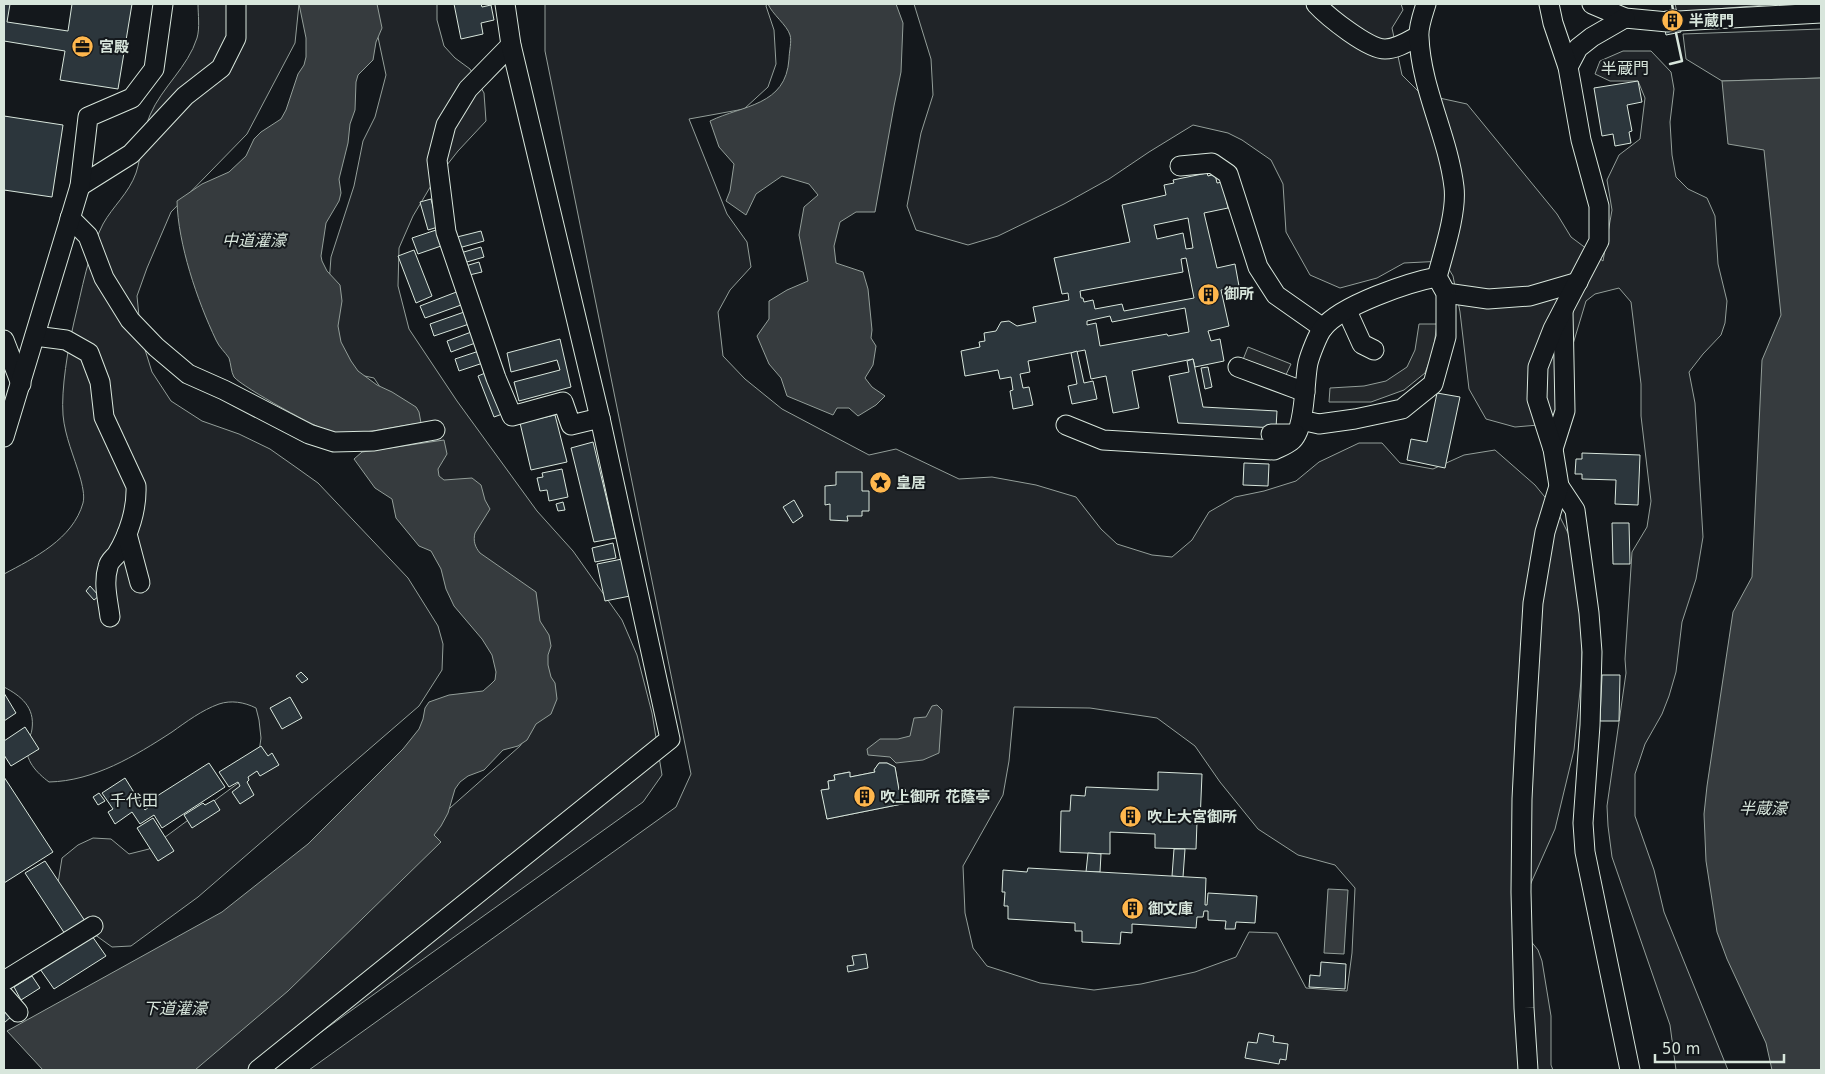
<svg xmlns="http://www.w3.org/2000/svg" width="1825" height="1074" font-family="'DejaVu Sans','Noto Sans JP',sans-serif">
	<rect width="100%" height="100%" fill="#14181c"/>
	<!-- green -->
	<g fill="#202428" stroke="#939e99" fill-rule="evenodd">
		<path d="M198,4H299L295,43L247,134L171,212L147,268L137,296L141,337L152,372L171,401L202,421L239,434L270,449L297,468L318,483L408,578L438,626L443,644L442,670L419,706L198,897L131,946L112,947L87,929L58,883L62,858L78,845L93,838L111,839L129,854L149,849L241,781L258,759L261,738L259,720L256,708C244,702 231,700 219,704C202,710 186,722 172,732C135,756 94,781 49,782C37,773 24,760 27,743C28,738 32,734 32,729C35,707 21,696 4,687V574C34,558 73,539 83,503C85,496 82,484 80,477C74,456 65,437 63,415C61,389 68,348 74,322C82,290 88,253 103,224C113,206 129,193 136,173C142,155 142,133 150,115C162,87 188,67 197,38C200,28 198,14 198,4Z"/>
		<path d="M371,4H437V20L444,46L455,58L470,69L484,93L486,121L458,151L432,184L413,216L399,248L398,286L409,329L457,401L537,511L573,551L622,620L637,655L652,713L662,775L643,802L268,1070H154L520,746L545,709L404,455L392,439L377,411L386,396L374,378L346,372L328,297L331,257L354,186L363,141L375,117L386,75Z"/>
		<path d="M545,4H767L766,6L774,30L776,64L768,87L744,109L689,119L727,214L747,242L751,267L730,290L718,312L723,356L745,379L782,409L869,455L896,449L959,479L992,477L1036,485L1076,497L1101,529L1117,544L1152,555L1172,557L1192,540L1209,512L1235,497L1264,491L1296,481L1319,462L1359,443H1382L1400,463L1433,469L1464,455L1495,450L1535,485L1558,513L1578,553L1584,591L1581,681L1574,750L1555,829L1531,883L1517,924L1538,950L1542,961L1551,1016V1065L1553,1070H309L676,807L691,774L545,51ZM1014,707L1090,708L1157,718L1195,746L1220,782L1258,829L1298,855L1335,865L1355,888L1352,953L1347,991L1306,988L1277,933L1249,932L1236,957L1195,972L1141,984L1094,990L1040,983L987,966L973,948L965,913L963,866L1003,795L1009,761ZM879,763H887L895,767L899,790H905L907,803L827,819L822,790L829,789L828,781L835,780L834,775L849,772L850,777L875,772L874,770Z"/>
		<path d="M914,4H1401L1403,10L1392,28L1402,75L1421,94L1467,104L1557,214L1571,237L1603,261L1612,210L1607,180L1619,155L1640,139L1645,98L1638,81H1610L1595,74L1600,61L1623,51H1651L1671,72L1674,89L1670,122L1672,155L1676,177L1688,189L1707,198L1715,216L1718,264L1727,301L1725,323L1721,335L1703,354L1689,372L1695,403L1703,537L1696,579L1682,622L1676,672L1669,696L1662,714L1645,744L1635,774V816L1654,870L1664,912L1728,1070H1676L1670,1025L1612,857L1608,826L1607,806L1626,673L1625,659L1632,552L1647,527L1651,501L1641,416V384L1631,302L1619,288L1595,294L1586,301L1564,374L1562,407L1550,424L1515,427L1486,419L1469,389L1460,312L1453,276L1444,261L1404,263L1377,278L1340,288L1310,275L1286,232L1283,184L1271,160L1242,140L1228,133L1193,125L1149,152L1109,179L1064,204L998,236L968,245L916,230L907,206L921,133L933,95L931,59Z"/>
		<path d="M1675,4H1778L1677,12Z"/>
		<path d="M1821,29V78L1722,81L1686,59L1683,34Z"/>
	</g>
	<!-- parking -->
	<g fill="#24282b" stroke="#939e99">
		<path d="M1419,324H1437L1433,352L1425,373L1404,390L1371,402H1329L1330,388L1364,386L1386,381L1407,367L1415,350Z"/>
		<path d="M1248,347L1291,364L1284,379L1242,362Z"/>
	</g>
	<!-- water -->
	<g fill="#363b3e" stroke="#939e99">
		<path d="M299,4H377L382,28L376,42L373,60L358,75L356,82L355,110L350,124L348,143L339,179L341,193L339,201L326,223L321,256L322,261L327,271L340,285L342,301L338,326L341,342L351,361L358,371L377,385L392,392L416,407L419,412L421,423C395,426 359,436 334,433C321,431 242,387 234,377C231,372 231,364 229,358C225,352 219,347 216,340C197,300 178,244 177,201L202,184L229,172L246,156L254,139L261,132L281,119L286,110L298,74L304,65L306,57V38Z"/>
		<path d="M768,4H896L903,23L901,72L894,106L875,212H856L840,222L834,246L836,263L863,272L868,289L872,330L871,338L876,346L873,365L865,378L872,387L885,396L876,405L858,416L849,408H837L833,415L787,396L781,378L769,364L757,336L769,319V301L787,290L808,281L799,235L804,207L818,195L809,184L782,176L756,194L746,215L726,201L730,191L734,164L719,147L710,121C743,105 786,106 789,59C789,52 792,41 790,35C787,25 772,14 768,4Z"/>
		<path d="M1821,78V1070H1772L1766,1043L1727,959L1717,932L1706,861L1704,814L1707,786L1733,612L1752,577L1762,360L1781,315L1764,150L1728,144L1722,81Z"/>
		<path d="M444,440L447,454L438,469L439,476L444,480L472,478L481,485L485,500L490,509L475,533C473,541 475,547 480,553L536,592L540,621L549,635L551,646L548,655V665L551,677L555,683L557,699L551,714L536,724L527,740L518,746L503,750L484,770L468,776L460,782L455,789L448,813L441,826L434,835L441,842L288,991L195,1070H43L7,1031L222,912L308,844L403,749L419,729L423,719L425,708L429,702L449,695L483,691L491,684L495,680L496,672L492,655L482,639L454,606L446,589L441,569L431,551L419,546L396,518L392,499L375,488L354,459L362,452Z"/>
		<path d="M937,705L942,710L939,753L923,760L896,763L890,757L868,755L867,749L880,739H898L910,736L914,718L926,717L932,706Z"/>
		<path d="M1328,889L1348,890L1344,954L1324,953Z"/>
	</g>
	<!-- building -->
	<g fill="#2c363c" stroke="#d8e6dc" fill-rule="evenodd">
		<path d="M4,4H10L7,22L68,31L72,4H132L118,89L60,80L65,51L4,41V43Z"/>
		<path d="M454,4H481L482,7L491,5L494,20L481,23L483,34L461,39Z"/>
		<path d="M1676,9L1681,32L1666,35L1661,12Z"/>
		<path d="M1638,81L1642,102L1627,105L1632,131L1629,132L1631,143L1615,146L1613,134L1602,136L1594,88Z"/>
		<path d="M4,116L63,125L52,197L4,190Z"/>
		<path d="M1207,173L1208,176L1215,174L1217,183L1223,182L1228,208L1204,213L1217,268L1235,264L1239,286L1221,290L1229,326L1208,331L1211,341L1220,339L1224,361L1195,367L1193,359L1132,371L1139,408L1113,413L1106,376L1091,379L1085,350L1028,361L1030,372L1020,374L1023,388L1029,387L1033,405L1013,409L1010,391L1013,390L1011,377L1000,379L998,370L965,376L961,351L980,347L979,342L985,341L984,333L996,331L1001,322L1009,321L1017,326L1036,322L1033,307L1069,300L1068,293L1062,294L1054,258L1130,242L1122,205L1166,195L1164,185L1174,183L1173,180ZM1188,218L1193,248L1186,249L1183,233L1157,239L1154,225ZM1186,258L1194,298L1124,311L1122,304L1095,309L1093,300L1084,302L1083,298H1081L1080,291L1183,272L1181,259ZM1185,308L1189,332L1168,336L1167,334L1100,346L1096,323L1087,325V321L1110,316L1112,322Z"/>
		<path d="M431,199L438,227L428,230L420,202Z"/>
		<path d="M439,229L444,245L418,254L412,238Z"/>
		<path d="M481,231L484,241L455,249L453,238Z"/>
		<path d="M481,247L484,257L460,264L457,254Z"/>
		<path d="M414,250L432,296L416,303L398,256Z"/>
		<path d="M479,262L482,272L465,276L462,267Z"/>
		<path d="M459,291L464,304L425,318L420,306Z"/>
		<path d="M467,311L472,323L434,336L430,324Z"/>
		<path d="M474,331L478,342L451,352L447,341Z"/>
		<path d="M560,339L571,387L519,401L514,382L560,370L557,360L511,372L507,353Z"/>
		<path d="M482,350L486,362L459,371L455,359Z"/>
		<path d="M1077,351L1084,383L1093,381L1097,399L1072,404L1068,386L1077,384L1071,353Z"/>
		<path d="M1193,359L1203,407L1277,411L1276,428L1178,423L1169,376L1189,372L1187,361Z"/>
		<path d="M1208,367L1212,387L1205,389L1201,368Z"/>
		<path d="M490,371L505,413L494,417L478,376Z"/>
		<path d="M1437,393L1460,397L1445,468L1407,460L1411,439L1427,442Z"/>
		<path d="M555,415L567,462L531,470L520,423Z"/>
		<path d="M593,442L616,538L594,542L571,448Z"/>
		<path d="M1582,453L1640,455L1638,505L1615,504L1616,480L1582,479V474H1575L1576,459H1582Z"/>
		<path d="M1244,463L1269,464L1268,486L1243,485Z"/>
		<path d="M562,469L568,497L549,501L547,490L540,491L537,478L543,477L542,473Z"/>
		<path d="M836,472H862V491H869V511H862V516H847L848,521L830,520V504L825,505V486L836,485Z"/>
		<path d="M794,500L803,516L793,523L783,507Z"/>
		<path d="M563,502L565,510L558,511L556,504Z"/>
		<path d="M1612,523H1629L1630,564H1613Z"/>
		<path d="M613,543L616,558L595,562L592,548Z"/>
		<path d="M622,559L630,596L605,601L597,564Z"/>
		<path d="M90,586L99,596L94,600L86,591Z"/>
		<path d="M301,672L308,679L302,683L296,676Z"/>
		<path d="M1602,675H1620L1619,721H1600Z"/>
		<path d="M4,693L16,713L4,721Z"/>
		<path d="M290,697L302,718L282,729L270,708Z"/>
		<path d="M25,727L39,749L11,766L4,755V741Z"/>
		<path d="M261,746L268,756L272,753L279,765L260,776L257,771L248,777L249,780L247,782L254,795L240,804L232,792L240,786L238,782L229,787L219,772Z"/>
		<path d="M209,763L225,787L162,828L154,815L140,824L132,812L115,824L108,812L113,809L102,793L125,778L145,810L149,807L146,803Z"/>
		<path d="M879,763H887L895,767L899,790L905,789L907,803L827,819L821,790L829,789L828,781L835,780L834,775L850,772V777L875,772L874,770Z"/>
		<path d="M1158,772L1202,774L1200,822H1197L1196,849L1155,848V834L1110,832V854L1060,852L1061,811H1070L1071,795L1085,796L1086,787L1158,790Z"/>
		<path d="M4,777L53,852L4,883Z"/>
		<path d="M99,793L105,801L98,805L93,797Z"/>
		<path d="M214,800L220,810L192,828L184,815L203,803L205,805Z"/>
		<path d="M153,818L174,851L158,861L137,828Z"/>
		<path d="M1174,849H1185L1183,877L1172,876Z"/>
		<path d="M1088,853L1101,854L1100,872H1086Z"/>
		<path d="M45,861L85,921L65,934L25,873Z"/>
		<path d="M1028,868L1206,878L1205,905H1207L1208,893L1257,896L1255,923L1236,922L1235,929H1225L1226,921L1208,920V911H1204L1203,917H1197L1196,928L1132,924V933L1121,932L1120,944L1082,942V931H1075V923L1008,919V906H1004L1005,892H1002L1003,870L1027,872Z"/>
		<path d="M92,936L106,956L54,989L40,969Z"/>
		<path d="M866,954L868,968L848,972L847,966L854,965L852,956Z"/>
		<path d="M1321,962L1346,964L1345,989L1309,987L1310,975L1320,976Z"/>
		<path d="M32,976L40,988L21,1000L14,987Z"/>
		<path d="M4,1004L13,1015L4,1023Z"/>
		<path d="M1259,1033L1274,1036L1273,1042L1288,1044L1286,1060L1280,1059L1279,1064L1245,1058L1248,1042L1257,1043Z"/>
	</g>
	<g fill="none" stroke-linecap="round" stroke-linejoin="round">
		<defs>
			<g id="minor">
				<path d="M1316,4C1328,17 1368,49 1385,49C1397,49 1409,41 1418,36"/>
				<path d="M1426,4C1423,14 1418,27 1419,37C1421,89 1448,136 1454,187C1457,212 1444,251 1437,277"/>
				<path d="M1592,4L1625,18L1668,22"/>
				<path d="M1678,21L1821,13"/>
				<path d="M511,45L468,89L446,125L437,160L446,232L496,378L512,416L563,402L571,425L600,418"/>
				<path d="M1568,67L1578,48L1592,37L1625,18"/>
				<path d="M1180,166L1212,163L1228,174L1258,267L1276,295L1323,328"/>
				<path d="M80,186L131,154L185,96L221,68L236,38V4"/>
				<path d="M70,218L88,236L104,278L130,320L156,347L188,374L224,390L309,434L334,442L374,441L435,430"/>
				<path d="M1446,293L1488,299L1530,296L1578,282"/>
				<path d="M1347,311L1362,344L1374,350"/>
				<path d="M35,336L66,340L89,353L100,382L104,417L136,486C137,509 129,534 117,554C114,558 109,561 108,567C103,583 108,601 110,617"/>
				<path d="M4,340L21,384"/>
				<path d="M1238,367L1305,392"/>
				<path d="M1066,425L1103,440L1274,450C1280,447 1286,445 1291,441C1306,430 1304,381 1308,363C1310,355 1318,334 1323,328C1341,305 1410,282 1437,277L1446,293V337L1433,384L1402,409L1355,419L1319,424L1301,420"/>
				<path d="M1271,434H1295"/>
				<path d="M4,437L80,186L88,117L132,98L154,69L163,4"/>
				<path d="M1553,449L1565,411L1563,312"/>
				<path d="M1559,486L1575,510L1589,613L1592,652L1590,725L1583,823L1585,852L1630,1070"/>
				<path d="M127,534L140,583"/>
				<path d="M4,981L93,926"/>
				<path d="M4,996L18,1012"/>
				<path d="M258,1070L670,739L600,418L511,45L505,4"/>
				<path d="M1528,1070L1524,1008L1521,892L1522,799L1526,719L1533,603L1545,532L1559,486L1553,449L1537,399L1538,367L1553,329L1599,241V206L1581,140L1568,67L1553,23L1549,4"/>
			</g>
		</defs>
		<!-- minor casing -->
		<use href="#minor" stroke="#d8e6dc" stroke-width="21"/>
		<!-- minor -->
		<use href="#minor" stroke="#14181c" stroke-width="19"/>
		<!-- wall -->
		<g stroke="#d8e6dc" stroke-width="2.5">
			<path d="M1672,4L1673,10"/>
			<path d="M1670,64L1682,61L1676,33"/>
		</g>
	</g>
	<!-- icons -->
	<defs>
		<symbol id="building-disc" viewBox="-11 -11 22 22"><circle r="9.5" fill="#ffb74d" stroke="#14181c"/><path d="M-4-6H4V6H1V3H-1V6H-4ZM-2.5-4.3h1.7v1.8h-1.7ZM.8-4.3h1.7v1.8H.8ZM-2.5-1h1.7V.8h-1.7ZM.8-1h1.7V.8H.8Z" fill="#111"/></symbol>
		<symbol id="office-disc" viewBox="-11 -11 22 22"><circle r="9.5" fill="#ffb74d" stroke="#14181c"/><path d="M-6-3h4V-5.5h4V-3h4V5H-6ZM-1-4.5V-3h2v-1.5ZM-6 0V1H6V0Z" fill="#111"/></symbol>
		<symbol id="sight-disc" viewBox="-11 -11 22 22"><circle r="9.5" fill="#ffb74d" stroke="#14181c"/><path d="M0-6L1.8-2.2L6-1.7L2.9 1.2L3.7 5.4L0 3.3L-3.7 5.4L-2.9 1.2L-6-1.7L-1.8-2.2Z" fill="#111"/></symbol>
	</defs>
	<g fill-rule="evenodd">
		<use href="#building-disc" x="1660" y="8" width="25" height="25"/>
		<use href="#office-disc" x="70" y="34" width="25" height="25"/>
		<use href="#building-disc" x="1196" y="282" width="25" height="25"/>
		<use href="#sight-disc" x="868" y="470" width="25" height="25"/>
		<use href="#building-disc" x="852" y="784" width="25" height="25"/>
		<use href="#building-disc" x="1118" y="804" width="25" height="25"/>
		<use href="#building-disc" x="1120" y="896" width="25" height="25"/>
	</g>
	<g text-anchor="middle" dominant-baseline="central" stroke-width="4" stroke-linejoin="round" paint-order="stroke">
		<!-- poi labels -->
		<g font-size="15" font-weight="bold" fill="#d8e6dc" stroke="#14181c" text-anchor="start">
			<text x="1689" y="21">半蔵門</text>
			<text x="99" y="47">宮殿</text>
			<text x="1224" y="294">御所</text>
			<text x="896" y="483">皇居</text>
			<text x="880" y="797">吹上御所 花蔭亭</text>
			<text x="1147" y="817">吹上大宮御所</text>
			<text x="1148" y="909">御文庫</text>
		</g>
		<!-- neighbourhood labels -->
		<g font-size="16" fill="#d8e6dc" stroke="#14181c">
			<text x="1625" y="68">半蔵門</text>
			<text x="134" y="800">千代田</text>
		</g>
		<!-- water labels -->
		<g font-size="16" font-style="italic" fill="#d8e6dc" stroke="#14181c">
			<text x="254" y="240">中道灌濠</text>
			<text x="1763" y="808">半蔵濠</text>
			<text x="175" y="1008">下道灌濠</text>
		</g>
	</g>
	<!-- border -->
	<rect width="1825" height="1074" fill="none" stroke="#d8e6dc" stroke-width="10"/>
	<!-- scale -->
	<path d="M1655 1054v8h129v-8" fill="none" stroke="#d8e6dc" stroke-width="2.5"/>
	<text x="1662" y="1054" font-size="15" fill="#d8e6dc" stroke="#14181c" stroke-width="4" paint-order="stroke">50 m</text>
</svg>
